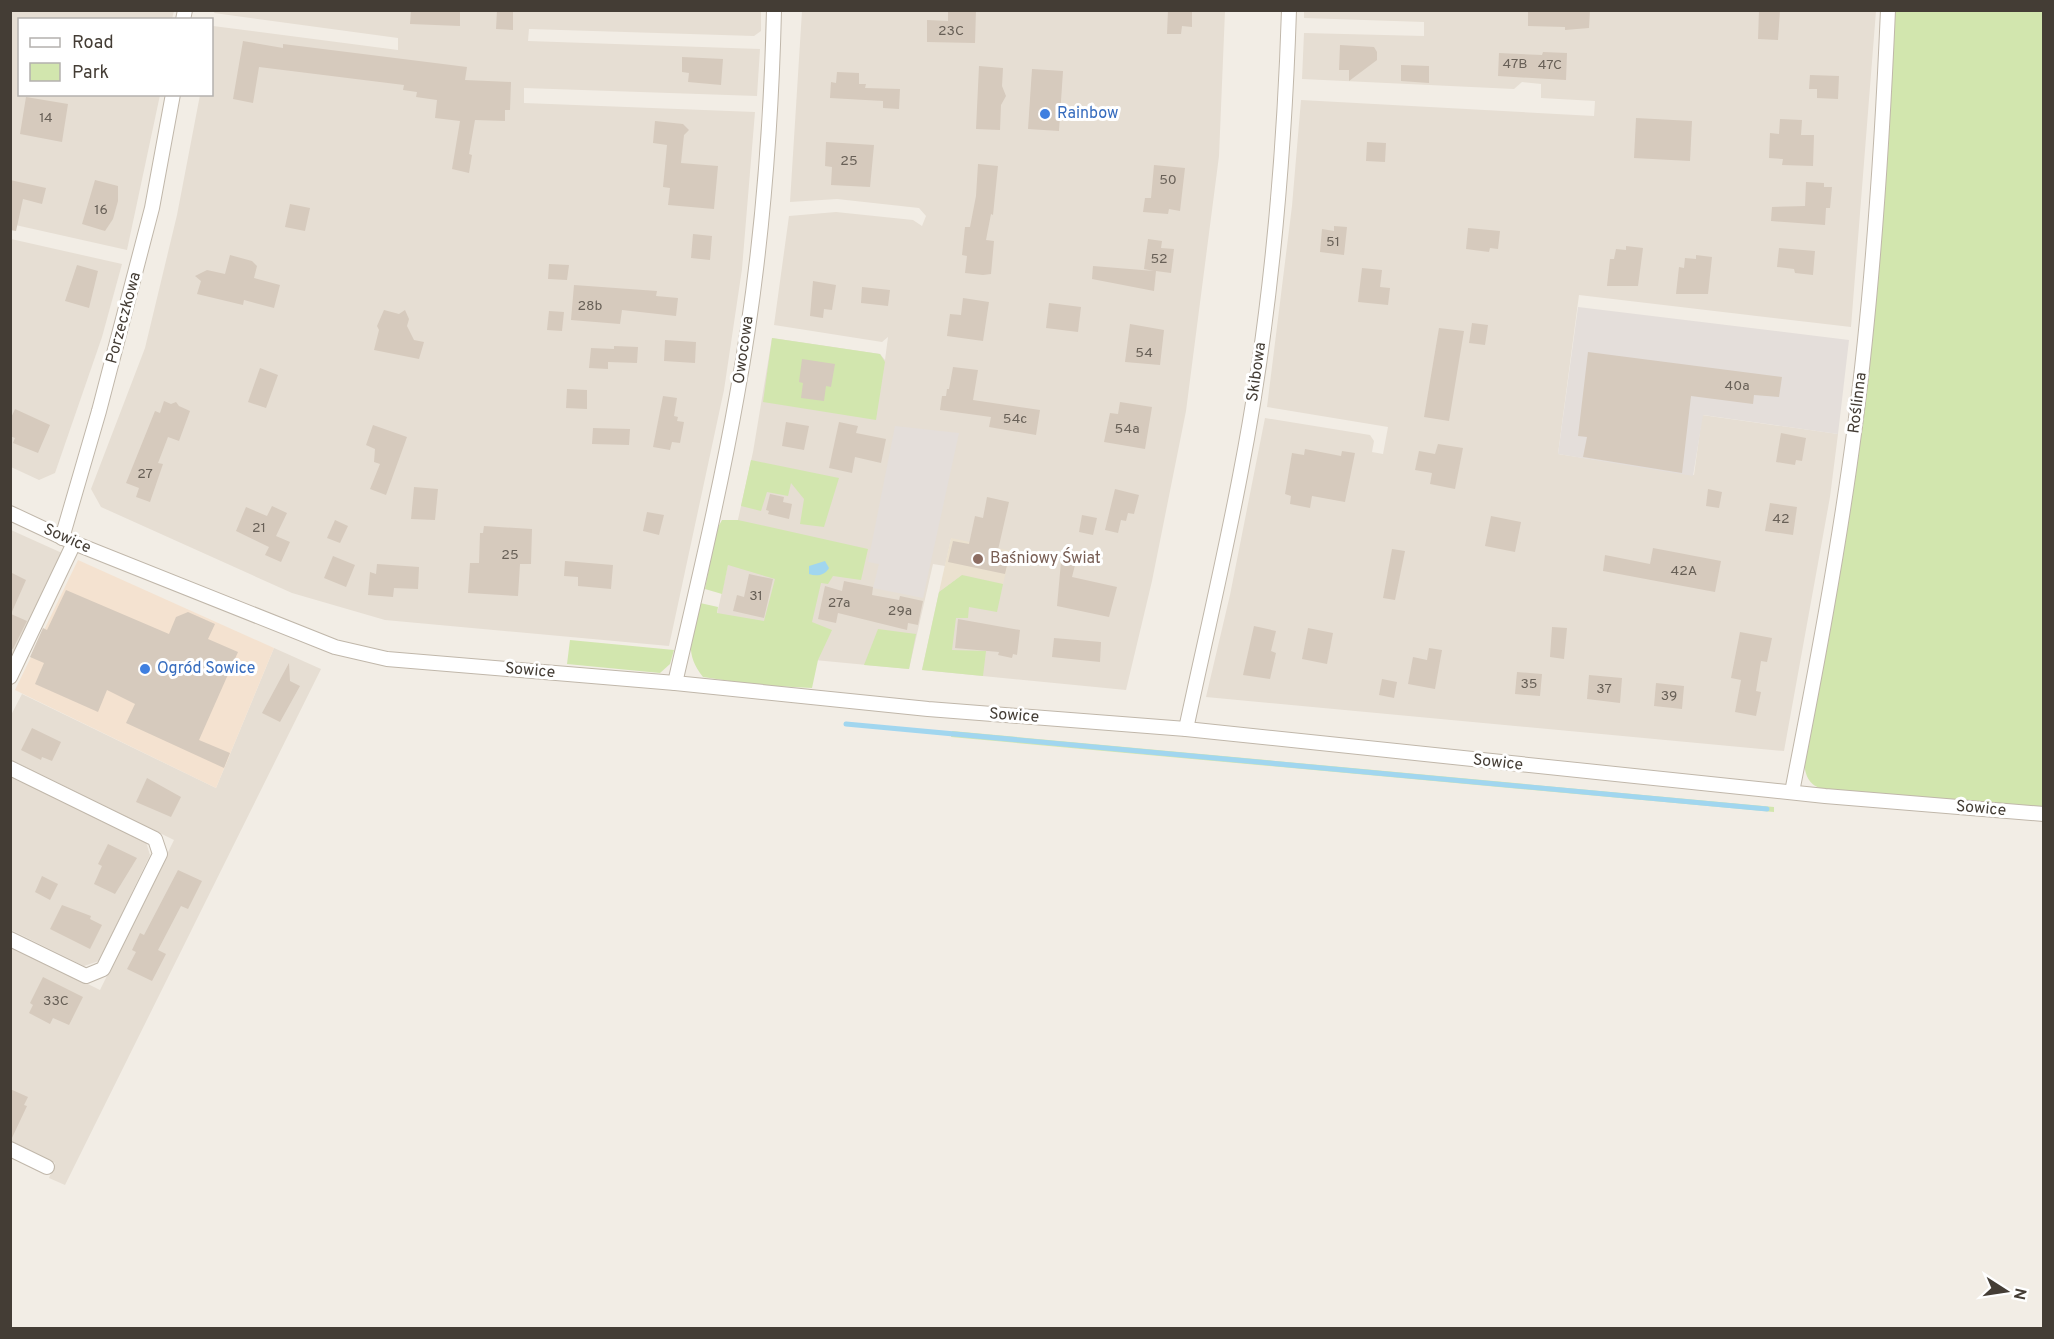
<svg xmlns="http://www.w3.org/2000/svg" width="2054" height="1339" font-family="Overpass,sans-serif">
	<rect width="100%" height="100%" fill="#f2ede5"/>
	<!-- residential -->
	<g fill="#e6ded3">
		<path d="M11,11H174L172,19L20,20V94L160,95L127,250L11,224Z"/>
		<path d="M215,11H761V31L754,36L529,29L528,41L760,49L757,96L524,88V103L755,112L742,269L724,390L669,646L385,620L292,593L101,507L91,489L145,348L177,215L200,95L212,94L213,26L398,50V38L214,13Z"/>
		<path d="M802,11H1225L1219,156L1186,411L1152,581L1126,690L922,670L939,592L962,575L951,539L945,566L933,564L909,669L709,650L753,452L772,338L880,354L885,360L888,337L882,342L774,325L789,216L836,212L913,220L922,226L926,216L919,208L837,199L790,202Z"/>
		<path d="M1304,11H1876L1851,327L1579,295L1558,454L1694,475L1702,415L1838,434L1830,497L1784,751L1206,697L1230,595L1265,418L1370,435L1374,441L1372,452L1383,454L1388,427L1267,407L1292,206L1301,100L1594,116L1595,101L1541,98V84L1522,82L1514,89L1302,79L1304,33L1424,36V22L1304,18Z"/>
		<path d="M11,239L122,264L102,337L55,473L39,480L11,467Z"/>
		<path d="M11,530L62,553L11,658Z"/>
		<path d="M274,648L321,669L65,1185L49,1178L55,1163L11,1141V946L100,990L174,840L11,760L10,717L22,694L216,788Z"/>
		<path d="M10,776L146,842L150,855L99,961L84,966L11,930Z"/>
	</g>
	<!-- commercial -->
	<path fill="#f4e2d0" d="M78,560L274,648L216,788L15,690Z"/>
	<!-- industrial -->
	<g fill="#e4deda">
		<path d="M1578,307L1849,340L1838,434L1703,415L1693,476L1558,454Z"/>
		<path d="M895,426L959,433L923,598L873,588L879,564L868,562Z"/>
	</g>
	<!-- education -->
	<path fill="#ebe1cf" d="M951,538L1011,551L1003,584L962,575L939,592Z"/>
	<!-- green -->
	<g fill="#d2e6ae">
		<path d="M1893,11H2043V807L1829,791C1812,787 1806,781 1804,763L1875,289L1888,152Z"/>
		<path d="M772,338L880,354L885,362L876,420L763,402Z"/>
		<path d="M751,460L839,478L824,527L800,524L804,499L791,483L788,496L767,492L761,511L741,506Z"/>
		<path d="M722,520H738L868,549L861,580L833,576L828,584L821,583L812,622L832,630L818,660L812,688L757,685L703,677C682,651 693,633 700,603L718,607L717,613L764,621L775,579L728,565L722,594L705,589L716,531Z"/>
		<path d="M962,575L1003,584L997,612L969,607L968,618H956L952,650L986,651L983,676L922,670L939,592Z"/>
		<path d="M878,629L916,634L909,669L864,665Z"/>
		<path d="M570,640L674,650L670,664L660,673L567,664Z"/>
		<path d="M952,731L1774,807V812L951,737Z"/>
	</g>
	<!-- water -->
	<path fill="#a1d6ef" d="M825,561L829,568C825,575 817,577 809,574V566Z"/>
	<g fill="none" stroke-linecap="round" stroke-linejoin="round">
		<!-- stream -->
		<path stroke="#a1d6ef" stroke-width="5" d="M846,724L1767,809"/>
	</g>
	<!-- building -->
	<g fill="#d6cabd">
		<path d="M411,10H460V26L410,24Z"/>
		<path d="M497,10H513V30L496,29Z"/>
		<path d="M948,10H976L975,43L927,42V20L948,21Z"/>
		<path d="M1168,10H1192V27L1182,26L1181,34H1167Z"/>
		<path d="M1528,10H1590L1589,28L1565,30V27L1528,26Z"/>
		<path d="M1759,10H1780L1778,40L1758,39Z"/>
		<path d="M243,41L283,48V44L467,67L465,80L511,82L510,110H505V121L475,120L469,154L472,155L469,173L452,169L460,121L435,118L437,100L416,97L417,92L403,90L404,85L259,67L253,103L233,99Z"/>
		<path d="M1340,45L1374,47L1377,52V60L1349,81V70H1339Z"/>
		<path d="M1543,52L1567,53L1566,80L1498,76L1499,53L1542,55Z"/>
		<path d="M682,57L723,59L721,85L688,82L689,73L682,72Z"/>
		<path d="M1401,65L1429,66V83L1401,81Z"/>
		<path d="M979,66L1003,68L1002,86L1006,96L1001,105L1000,130L976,129Z"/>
		<path d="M1032,69L1063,71L1059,131L1028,129Z"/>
		<path d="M837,72L859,73V84H866L865,88L900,89L899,109L883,108V101L830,98L831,82L836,83Z"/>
		<path d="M1810,75L1839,76L1838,99L1817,98V89H1809Z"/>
		<path d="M26,97L68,104L62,142L20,134Z"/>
		<path d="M1636,118L1692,121L1690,161L1634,158Z"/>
		<path d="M1780,119L1802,120L1801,135H1814L1813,166L1782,165L1783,159L1769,158L1770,133L1779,134Z"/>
		<path d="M655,121L683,124L689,130L684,135L681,163L718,166L714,209L668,205L670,188L663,187L667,145L653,143Z"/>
		<path d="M826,142L874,145L870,187L831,185L832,167L825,166Z"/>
		<path d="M1367,142L1386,143L1385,162L1366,161Z"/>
		<path d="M978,164L998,166L993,215L991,214L986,240L994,241L991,274L983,275L965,273L967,256L962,255L965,227H970L976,196Z"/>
		<path d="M1154,165L1185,168L1180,211L1169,209L1168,214L1143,212L1145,198H1151Z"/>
		<path d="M10,180L46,188L42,204L23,199L16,231L10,230Z"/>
		<path d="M95,180L118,186V201L113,219L105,231L82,224Z"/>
		<path d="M1806,182L1824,183V187H1832L1830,208H1826L1825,225L1771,221L1772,207L1805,206Z"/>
		<path d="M290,204L310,208L305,231L285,227Z"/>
		<path d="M1334,226L1347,227L1344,255L1320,252L1322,229L1334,231Z"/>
		<path d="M1468,228L1500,231L1498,249L1490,248L1489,252L1466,249Z"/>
		<path d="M693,234L712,236L710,260L691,258Z"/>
		<path d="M1148,239L1162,241L1161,248L1174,249L1171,273L1156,271L1154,291L1092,279L1093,266L1154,271L1144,269Z"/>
		<path d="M1626,246L1643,248L1638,286H1607L1610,259H1614L1616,249L1626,250Z"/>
		<path d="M1779,248L1815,251L1813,275L1795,273L1794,269L1777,267Z"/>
		<path d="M230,255L252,261L257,266L254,278L280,285L274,308L244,300L243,305L197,294L201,281L195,276L207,270L225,274Z"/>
		<path d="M1696,255L1712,257L1708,294H1676L1679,267L1684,268L1685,258L1696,259Z"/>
		<path d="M549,264L569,265L567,280L548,279Z"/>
		<path d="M77,265L98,271L89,308L65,301Z"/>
		<path d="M1362,268L1382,270L1380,287L1390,288L1388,305L1358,302Z"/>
		<path d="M813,281L836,285L832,310L824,309L823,318L810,316Z"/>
		<path d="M574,285L657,291L656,296L678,298L676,316L622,310L620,324L571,320Z"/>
		<path d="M862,287L890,290L888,306L861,303Z"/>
		<path d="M963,298L989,302L983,341L947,336L950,314L961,315Z"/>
		<path d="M1049,303L1081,307L1078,332L1046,328Z"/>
		<path d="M384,310L399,314L405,310L409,319L407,326L414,340L424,342L419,359L374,350L379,330L377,326Z"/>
		<path d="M549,311L564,312L562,331L547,330Z"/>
		<path d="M1472,323L1488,325L1485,345L1469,343Z"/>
		<path d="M1130,324L1164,330L1160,365L1125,362Z"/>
		<path d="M1439,328L1464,331L1449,421L1424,417Z"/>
		<path d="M665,340L696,342L695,363L664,361Z"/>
		<path d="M614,346L638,347L637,363L608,362V369L589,368L591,348L614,349Z"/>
		<path d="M1588,352L1782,377L1779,397L1754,395L1753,404L1691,396L1682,473L1583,457L1587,437L1578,436Z"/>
		<path d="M802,359L835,364L831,387L826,386L824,401L801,398L803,383L799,382Z"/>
		<path d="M953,367L978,370L973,400L1040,410L1036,435L989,427L991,417L940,410L942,396H946L947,389H949Z"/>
		<path d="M260,368L278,375L266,408L248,402Z"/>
		<path d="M567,389L587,390V409L566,408Z"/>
		<path d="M663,396L677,398L674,416L678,417L677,421L684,422L680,443L672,442L670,450L653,447Z"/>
		<path d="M164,401L171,404L176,402L179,406L190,411L179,441L168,437L158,463L163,464L150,502L136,497L139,488L126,483L155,411L160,413Z"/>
		<path d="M1120,402L1152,407L1145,449L1104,442L1110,413L1118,414Z"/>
		<path d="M15,409L50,425L38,453L13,443L15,438L10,436V420Z"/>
		<path d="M786,422L809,426L804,450L782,446Z"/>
		<path d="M839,422L858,426L856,433L886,439L881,463L855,457L852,473L829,468Z"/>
		<path d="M373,425L407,437L386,495L370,489L380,464L374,462L375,449L366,445Z"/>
		<path d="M593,428L630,429L629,445L592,444Z"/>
		<path d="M1781,433L1806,438L1802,461L1796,460L1795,465L1776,462Z"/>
		<path d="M1438,444L1463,448L1455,489L1430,484L1432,473L1415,470L1419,451L1435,454Z"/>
		<path d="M1305,449L1341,456L1342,451L1355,453L1345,502L1312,496L1310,508L1290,504L1291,496L1285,494L1292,453L1304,455Z"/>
		<path d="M414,487L438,489L435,520L411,519Z"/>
		<path d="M1115,489L1139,495L1134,514L1128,513L1126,521L1121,520L1118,533L1105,530Z"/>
		<path d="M1708,489L1722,492L1719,508L1706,506Z"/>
		<path d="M770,494L784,497L783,502L792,504L789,519L768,514L769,511L766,510Z"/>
		<path d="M987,497L1009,502L998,550L1010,553L1005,574L948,562L953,541L969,544L975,516L983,518Z"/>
		<path d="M1770,503L1797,507L1793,535L1765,531Z"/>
		<path d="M272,506L287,513L276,536L290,542L281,562L265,555L269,547L236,531L246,507L267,516Z"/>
		<path d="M647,512L664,515L659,535L643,531Z"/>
		<path d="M1082,515L1097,518L1093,535L1079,532Z"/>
		<path d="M1491,516L1521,522L1515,552L1485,546Z"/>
		<path d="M335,520L348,526L340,543L327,538Z"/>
		<path d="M484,526L532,529L531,564H520L518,596L468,593L470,563H479L480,533H483Z"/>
		<path d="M1653,548L1721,561L1715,592L1603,571L1605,555L1650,564Z"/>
		<path d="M1392,549L1405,551L1395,600L1383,598Z"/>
		<path d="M333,556L355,565L346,587L324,578Z"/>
		<path d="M565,561L613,565L611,589L578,586V577L564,576Z"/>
		<path d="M1061,562L1075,565L1072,577L1117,587L1109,617L1057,606Z"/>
		<path d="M377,564L419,567L418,589L394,588L393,597L368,595L370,572L376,574Z"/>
		<path d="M10,572L26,580L11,614L27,621L13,649L10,648Z"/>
		<path d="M749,574L773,579L764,618L733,611L737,595L744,597Z"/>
		<path d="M844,581L873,587L872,595L899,600L900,596L923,601L918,625L908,623L907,630L838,613L836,623L818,619L825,586L842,591Z"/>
		<path d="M66,590L169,634L176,617L188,612L215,624L208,639L238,652L199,740L230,753L224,768L126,723L135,704L107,690L98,712L35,684L44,663L30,657L43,628L47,630Z"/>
		<path d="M958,619L1020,630L1017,655L1013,654L1012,658L998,655L999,652L955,648Z"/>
		<path d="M1254,626L1276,631L1271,651L1276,653L1270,679L1243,675Z"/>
		<path d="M1552,627L1567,628L1564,659L1550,657Z"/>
		<path d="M1308,628L1333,633L1327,664L1302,659Z"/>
		<path d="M1740,632L1772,638L1767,662L1761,661L1756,691L1761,692L1756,716L1735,712L1741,680L1731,678Z"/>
		<path d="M1054,638L1101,642L1100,662L1052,657Z"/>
		<path d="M1429,648L1442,650L1435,689L1408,684L1413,657L1427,660Z"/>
		<path d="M289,663L290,681L300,686L280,722L262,713Z"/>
		<path d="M1517,672L1542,674L1540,696L1515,694Z"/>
		<path d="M1589,675L1622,678L1620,703L1587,699Z"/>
		<path d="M1382,679L1397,682L1394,698L1379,695Z"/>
		<path d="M1656,683L1684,686L1682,709L1654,706Z"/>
		<path d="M32,728L61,742L52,761L42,757L41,760L21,750Z"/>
		<path d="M147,778L181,797L171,817L136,802Z"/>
		<path d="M108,844L137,858L115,894L94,884L102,866L98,864Z"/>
		<path d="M178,870L202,881L188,909L181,906L158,950L166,954L152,981L127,969L136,952L132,950L140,933L144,935Z"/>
		<path d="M42,876L58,884L50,900L35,892Z"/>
		<path d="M62,905L91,916L90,919L102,925L90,949L50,929Z"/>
		<path d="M43,977L83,997L69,1025L53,1018L50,1024L29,1013L33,1005L30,1003Z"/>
		<path d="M10,1089L28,1097L24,1105L27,1106L11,1140Z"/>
	</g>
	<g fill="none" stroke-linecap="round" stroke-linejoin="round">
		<defs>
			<g id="street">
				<path d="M183,20L185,10"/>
				<path d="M10,513L74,543L335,647L387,659L675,683L928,709L1186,729L1825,796L2044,814"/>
				<path d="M62,538L99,411L152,208L173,94"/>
				<path d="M10,677L74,543"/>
				<path d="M675,683C697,587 720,491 737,395C760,269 771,138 774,10"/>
				<path d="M1186,729C1204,645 1224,560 1240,476C1270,323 1284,166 1289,10"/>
				<path d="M10,768L155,839L160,854L103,969L86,976L10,939"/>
				<path d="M1792,792C1816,670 1839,548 1855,426C1873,288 1882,149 1888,10"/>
				<path d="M10,1149L47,1167"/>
			</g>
		</defs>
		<!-- street casing -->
		<use href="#street" stroke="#c0b7aa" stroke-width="16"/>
		<!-- street -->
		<use href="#street" stroke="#fff" stroke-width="14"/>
	</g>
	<!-- markers -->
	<g fill="#3f7fe0" stroke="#fff" stroke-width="2">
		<circle cx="1045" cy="114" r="6"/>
		<circle cx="145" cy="669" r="6"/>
	</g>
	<circle fill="#8d6e63" stroke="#fff" stroke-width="2" cx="978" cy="559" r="6"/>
	<g text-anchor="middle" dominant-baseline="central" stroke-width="6" stroke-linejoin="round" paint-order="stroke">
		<!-- number labels -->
		<g font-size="14" fill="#686057">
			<text x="951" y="31">23C</text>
			<text x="1515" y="64">47B</text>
			<text x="1550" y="65">47C</text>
			<text x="46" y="118">14</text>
			<text x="849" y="161">25</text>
			<text x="1168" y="180">50</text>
			<text x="101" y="210">16</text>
			<text x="1333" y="242">51</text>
			<text x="1159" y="259">52</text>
			<text x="590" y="306">28b</text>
			<text x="1144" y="353">54</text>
			<text x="1737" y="386">40a</text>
			<text x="1015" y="419">54c</text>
			<text x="1127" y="429">54a</text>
			<text x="145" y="474">27</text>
			<text x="1781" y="519">42</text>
			<text x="259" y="528">21</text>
			<text x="510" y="555">25</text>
			<text x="1684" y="571">42A</text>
			<text x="756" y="596">31</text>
			<text x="839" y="603">27a</text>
			<text x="900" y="611">29a</text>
			<text x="1529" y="684">35</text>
			<text x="1604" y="689">37</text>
			<text x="1669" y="696">39</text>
			<text x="56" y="1001">33C</text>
		</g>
		<!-- shop labels -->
		<g font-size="16" fill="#366cbe" stroke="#fff" text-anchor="start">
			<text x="1057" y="114">Rainbow</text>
			<text x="157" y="669">Ogród Sowice</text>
		</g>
		<!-- street labels -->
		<g font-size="16" fill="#443d35" stroke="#fff">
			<text transform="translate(124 318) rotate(-75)">Porzeczkowa</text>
			<text transform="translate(744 350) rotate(-82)">Owocowa</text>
			<text transform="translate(1257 372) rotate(-82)">Skibowa</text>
			<text transform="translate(1858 403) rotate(-83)">Roślinna</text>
			<text transform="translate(67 539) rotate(24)">Sowice</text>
			<text transform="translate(530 671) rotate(5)">Sowice</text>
			<text transform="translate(1014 716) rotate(4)">Sowice</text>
			<text transform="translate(1498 763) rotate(6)">Sowice</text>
			<text transform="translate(1981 809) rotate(5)">Sowice</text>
		</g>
		<!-- education labels -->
		<g font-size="16" fill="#785e54" stroke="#fff" text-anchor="start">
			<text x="990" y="559">Baśniowy Świat</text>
		</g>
	</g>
	<!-- border -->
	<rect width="2054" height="1339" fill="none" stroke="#443d35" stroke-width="24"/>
	<!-- legend -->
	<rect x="18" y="18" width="195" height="78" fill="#ffffff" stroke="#b4b1ae" stroke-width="1.5"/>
	<rect x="30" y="38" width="30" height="9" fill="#ffffff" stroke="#b4b1ae" stroke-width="1.5"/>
	<text x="72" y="48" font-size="18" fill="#443d35">Road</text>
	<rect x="30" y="63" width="30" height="18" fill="#d2e6ae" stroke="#b4b1ae" stroke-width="1.5"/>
	<text x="72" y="78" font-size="18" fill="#443d35">Park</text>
	<!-- north arrow -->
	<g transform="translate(2006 1291) rotate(102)" stroke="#ffffff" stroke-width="4.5" paint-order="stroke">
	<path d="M0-4.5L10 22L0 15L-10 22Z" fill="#443d35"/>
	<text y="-9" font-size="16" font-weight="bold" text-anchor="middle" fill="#443d35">N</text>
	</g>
</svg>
